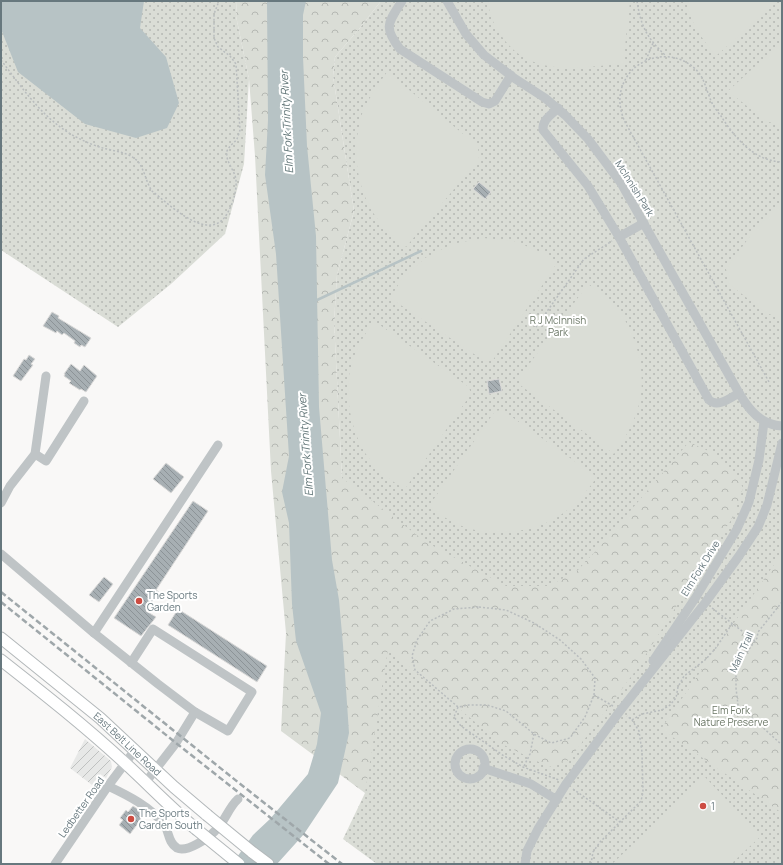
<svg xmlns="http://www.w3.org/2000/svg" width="783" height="865" font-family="Manrope,sans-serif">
	<defs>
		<pattern id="industrial-furrows" width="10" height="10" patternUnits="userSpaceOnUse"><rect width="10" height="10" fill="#e7e8e7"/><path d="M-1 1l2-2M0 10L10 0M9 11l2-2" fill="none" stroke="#bfc1c0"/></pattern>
		<pattern id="green-dots" width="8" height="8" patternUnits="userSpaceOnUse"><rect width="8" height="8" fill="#daddd6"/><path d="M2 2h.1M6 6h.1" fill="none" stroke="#b5b8b3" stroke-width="1.8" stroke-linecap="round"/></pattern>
		<pattern id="forest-crowns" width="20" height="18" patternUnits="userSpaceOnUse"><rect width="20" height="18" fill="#daddd6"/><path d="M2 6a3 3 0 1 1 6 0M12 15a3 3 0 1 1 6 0" fill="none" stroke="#b5b8b3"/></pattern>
		<pattern id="building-back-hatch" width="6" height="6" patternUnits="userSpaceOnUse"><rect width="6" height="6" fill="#a7afb3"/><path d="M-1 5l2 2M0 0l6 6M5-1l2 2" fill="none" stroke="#8c9397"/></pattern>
	</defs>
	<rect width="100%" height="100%" fill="#f9f8f7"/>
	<!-- industrial -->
	<path fill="url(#industrial-furrows)" d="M85,739L111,761L112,767L106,778L100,774L92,785L70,768Z"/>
	<!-- green -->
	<g fill="url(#green-dots)">
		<path d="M1,1H237L236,16L249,79L244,164L225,234L171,284L118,327L1,250Z"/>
		<path d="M381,1H782V864H377L343,839L365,793L342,478L334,322L337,275L354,211L333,76L335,57L359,29Z"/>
	</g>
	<!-- forest -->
	<g fill="url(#forest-crowns)">
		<path d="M237,1H381L359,29L335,57L333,76L354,211L337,275L334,322L342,478L426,542L506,586H549L578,570L602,544L689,442L717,455L740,482L743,488L733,517L636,670L569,760L549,767L500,743L388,649L365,793L281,731L286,633L271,471L255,156L249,79L236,16Z"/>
		<path d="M782,553V813L661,729Z"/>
	</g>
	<!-- pitch -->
	<g fill="#daddd6">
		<path d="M488,1H630L623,64C579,67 532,78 503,38C495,27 489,15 488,1Z"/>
		<path d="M687,1H778L716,56C703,40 689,22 687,1Z"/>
		<path d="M782,42V126L766,121L728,91Z"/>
		<path d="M387,72L478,146L479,159L406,247C396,239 380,224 374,214C355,183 352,148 362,114C366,102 380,82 387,72Z"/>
		<path d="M782,201V320L765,312L729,284L726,269L753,232Z"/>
		<path d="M483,238L514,241L543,253L557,263L493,360L486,362L390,298L402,279L425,258L452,244Z"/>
		<path d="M588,284C601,293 614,304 623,317C639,341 647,382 638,408C633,425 624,440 614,454L520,385L519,378Z"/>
		<path d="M374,321L469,387L471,394L405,489C391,481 377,471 368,457C352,435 343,394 351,367C355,350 364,335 374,321Z"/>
		<path d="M502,410L597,477C587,491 577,504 562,514C539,531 498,537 471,529C456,525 441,516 429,506L495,411Z"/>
		<path d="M705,777L761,836L731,864H612Z"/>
	</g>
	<!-- water -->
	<g fill="#b7c3c5">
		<path d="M1,1H144L140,28L166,57L179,103L167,128L136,138L85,124L18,72L1,29Z"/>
		<path d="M267,1H306L303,15V57L307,146L316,236L319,407L332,560L339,600L343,645L349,733L338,783L304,834L277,864H232L253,835L270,819L308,774L317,744L321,713L296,641L292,604L289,523L282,492L289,456L276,254L265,175L268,120Z"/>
	</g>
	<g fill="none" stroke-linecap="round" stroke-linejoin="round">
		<!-- stream -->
		<path stroke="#b7c3c5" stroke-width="2.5" d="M315,301L421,251"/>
	</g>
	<!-- building -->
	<g fill="url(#building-back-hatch)" stroke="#dbdad9">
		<path d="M479,182L491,192L485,199L473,189Z"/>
		<path d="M52,312L59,316L58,318L91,338L85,347L81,345L80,347L74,343L75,341L64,333L62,335L57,331L56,333L43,326Z"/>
		<path d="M29,355L35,359L31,364L33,365L21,381L13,376L24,359L26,360Z"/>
		<path d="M71,364L80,371L84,365L97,376L86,392L81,389L80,390L69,383L71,381L64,376L65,374H64Z"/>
		<path d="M499,379L502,391L489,394L487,381Z"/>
		<path d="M166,463L184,477L171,493L153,479Z"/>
		<path d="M193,501L208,511L156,590L159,592L146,611L156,617L141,636L114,618Z"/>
		<path d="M104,577L113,584L99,602L89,595Z"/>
		<path d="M178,609L267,666L257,682L168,625Z"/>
		<path d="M133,806L145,814L130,834L119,825L123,820L120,818L126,810L128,812Z"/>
	</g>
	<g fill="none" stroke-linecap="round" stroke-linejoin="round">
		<defs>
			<g id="major">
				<path id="s1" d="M1,638L100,718L174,787L207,815"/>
				<path d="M1,660C43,693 85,726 125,763C149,785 171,808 196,829"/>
				<path d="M252,852L268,864"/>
			</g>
		</defs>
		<!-- major casing -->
		<use href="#major" stroke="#b3b8ba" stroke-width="13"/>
		<!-- path -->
		<g stroke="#b9bdbe" stroke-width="1.5" stroke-dasharray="2 2" stroke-linecap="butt">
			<path d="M637,1C641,27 647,38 666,56"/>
			<path d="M1,60C23,89 44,121 78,138C86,142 95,146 103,148C113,151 127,152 135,159C144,165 145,181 152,191C170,205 211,246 228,212C233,203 237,190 236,180C235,170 225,162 227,151C229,146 234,143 237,139C238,137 239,133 240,130L236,64L230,56L218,47L214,38V14L219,1"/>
			<path d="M646,60L653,43"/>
			<path d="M536,327L584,259L612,241"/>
			<path d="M769,382L625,122C620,111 618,99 622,87C633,54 677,46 699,73C705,81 706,89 710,98C712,105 717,111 721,116C735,138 754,161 782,162"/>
			<path d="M782,602L758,632L757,638L743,658L736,674V688L738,705L782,745"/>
			<path d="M479,607L506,610L534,623L560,640L581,659L595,678L594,695L585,717L570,738L551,743L534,734L506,711L487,705H469L458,707L415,670L412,656L417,640L430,621L454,609Z"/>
			<path d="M712,608L755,641"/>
			<path d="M594,695L613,706"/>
			<path d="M458,707L454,717L461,726L504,756L523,767L559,780"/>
			<path d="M632,720L642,714L662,710L670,705L676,698L678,687L684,676L705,660L715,649L732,624"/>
			<path d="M524,766L530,754L534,734"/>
			<path d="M573,789L620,822"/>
			<path d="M591,864L593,852L600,842L641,801L643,792L642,752L639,731L632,720L627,716"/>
		</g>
		<!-- minor -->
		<g stroke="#bfc4c6" stroke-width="9">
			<path d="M402,1C388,23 383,27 400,49L482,102L489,104L495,101L511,75"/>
			<path d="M447,1L466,34L484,55L514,78L545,98L565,115L588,139L621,183L739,393C749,410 761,425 782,426"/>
			<path d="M558,108C551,115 542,120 543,130L588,186L619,237L644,223"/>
			<path d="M619,237L709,400C718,408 730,398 739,393"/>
			<path d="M35,454L46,461L84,401"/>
			<path d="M1,503L10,486L35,454L46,376"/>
			<path d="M1,554L94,633"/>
			<path d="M653,661L696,597L737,529L749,502L759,460L764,422"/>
			<path d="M131,663L153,629L252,692L228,731L195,712L158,684L94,633L218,445"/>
			<circle cx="470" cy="764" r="15"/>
			<path d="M483,768L531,784L557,800"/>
			<path d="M145,783L176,743L195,712"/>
			<path d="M108,786C129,796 149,806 164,824C169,831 168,843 177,848C187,853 208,838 215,831C225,822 228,808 238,799"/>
			<path d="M55,864L108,786L135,750"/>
			<path d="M525,864L527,851L538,829L566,784L620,711L705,603L739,556L758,527L767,505L782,443"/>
		</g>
		<!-- major -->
		<use href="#major" stroke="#fff" stroke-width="11"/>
		<!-- rail -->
		<g stroke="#9fa7aa" stroke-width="2.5" stroke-dasharray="6 3" stroke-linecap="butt">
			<path d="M1,592L239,783L342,864"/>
			<path d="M1,602L176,743L329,864"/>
		</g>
		<defs>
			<g id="major-bridge">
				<path d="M207,815L252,852"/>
				<path d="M196,829L239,864"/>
			</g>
		</defs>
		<!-- major-bridge casing -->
		<use href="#major-bridge" stroke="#b3b8ba" stroke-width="13" stroke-linecap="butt"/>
		<!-- major-bridge -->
		<use href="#major-bridge" stroke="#fff" stroke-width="11"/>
	</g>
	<!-- markers -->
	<g fill="#cd4c42" stroke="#fff" stroke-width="1.5">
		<circle cx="139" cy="601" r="4"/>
		<circle cx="703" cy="806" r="4"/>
		<circle cx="131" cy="819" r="4"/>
	</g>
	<g text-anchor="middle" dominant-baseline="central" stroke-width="4" stroke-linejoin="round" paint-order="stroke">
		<!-- street labels -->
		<g font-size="10" fill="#67787e" stroke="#fff">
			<text transform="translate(635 188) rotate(58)">McInnish Park</text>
			<text transform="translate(700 568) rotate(-58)">Elm Fork Drive</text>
			<text transform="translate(741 652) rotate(-65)">Main Trail</text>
			<text stroke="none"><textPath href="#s1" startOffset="165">East Belt Line Road</textPath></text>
			<text transform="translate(81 807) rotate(-55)">Ledbetter Road</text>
		</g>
		<!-- park labels -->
		<g font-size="10" fill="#6b7766" stroke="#fff">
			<text x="558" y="320">R J McInnish<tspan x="558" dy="12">Park</tspan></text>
			<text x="731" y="710">Elm Fork<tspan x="731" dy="12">Nature Preserve</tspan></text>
		</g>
		<!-- poi labels -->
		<g font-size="10" fill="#67787e" stroke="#fff" text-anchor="start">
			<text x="147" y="595">The Sports<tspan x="147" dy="12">Garden</tspan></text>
			<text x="711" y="806">1</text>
			<text x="139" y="813">The Sports<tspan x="139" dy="12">Garden South</tspan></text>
		</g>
		<!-- water labels -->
		<g font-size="11" font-style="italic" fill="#627678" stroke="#fff">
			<text transform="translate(286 122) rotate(-93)">Elm Fork Trinity River</text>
			<text transform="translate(305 445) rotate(-94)">Elm Fork Trinity River</text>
		</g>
	</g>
	<!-- border -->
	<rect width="783" height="865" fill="none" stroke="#67787e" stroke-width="4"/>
</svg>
